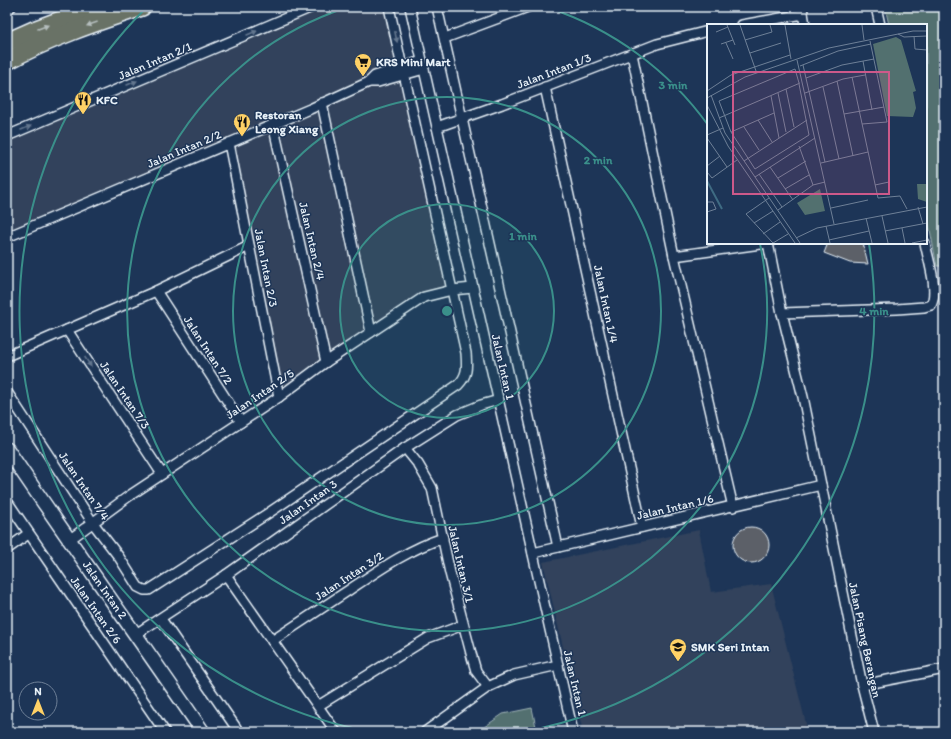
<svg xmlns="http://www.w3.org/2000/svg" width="951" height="739" font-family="Itim,sans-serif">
	<rect width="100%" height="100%" fill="#1d3557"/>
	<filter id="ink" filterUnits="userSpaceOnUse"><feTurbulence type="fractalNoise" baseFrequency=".025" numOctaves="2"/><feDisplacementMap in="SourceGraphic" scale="8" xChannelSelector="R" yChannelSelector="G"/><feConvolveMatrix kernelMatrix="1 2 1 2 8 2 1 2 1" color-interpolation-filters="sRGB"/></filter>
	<g filter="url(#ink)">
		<!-- built -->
		<g fill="#30425c">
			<path d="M304,7H393L456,293L425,301L325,367L277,403L227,148L7,241V133Z"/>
			<path d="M699,530L711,592L771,584L808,732H583L543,562Z"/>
		</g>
		<!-- green -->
		<g fill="#52706f" stroke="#9db0b4">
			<path d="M885,7H944V266H937L926,209V25H889Z"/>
			<path d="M532,708L537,732H477L503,714Z"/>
		</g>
		<!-- building -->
		<g fill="#5c6167" stroke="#e8f1f8">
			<path d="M828,243H863L868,264L850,263L824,253Z"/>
			<circle cx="751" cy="545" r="18"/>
		</g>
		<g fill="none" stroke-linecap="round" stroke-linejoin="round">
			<defs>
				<g id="street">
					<path d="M389,7L402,67"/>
					<path d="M410,7L573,732"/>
					<path d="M437,7L558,547"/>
					<path d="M802,7L805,25"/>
					<path d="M876,7L880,25"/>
					<path d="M7,8L11,7"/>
					<path d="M742,25L803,14"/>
					<path d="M445,38L528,7"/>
					<path d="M632,54L674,256L733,507"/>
					<path d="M369,82H378L424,69"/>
					<path d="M545,87L642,527"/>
					<path d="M322,103L371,332"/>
					<path d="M273,124L326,362"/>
					<path d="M437,127L502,104L657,44L708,31"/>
					<path d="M7,136L312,7"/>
					<path d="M229,143L279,397"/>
					<path d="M7,237L310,109L369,82L375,76L422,61"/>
					<path d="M768,243L782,313L803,397L862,685L874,732"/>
					<path d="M674,256L768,243"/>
					<path d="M156,291L241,422"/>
					<path d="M782,313L897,309L924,307L931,305C939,291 928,259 925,243"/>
					<path d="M67,330L162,474"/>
					<path d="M7,356L156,291L249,246"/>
					<path d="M7,392L93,523L119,557L138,587L144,590H149L270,512L458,385C468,375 467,367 466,353L404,74"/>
					<path d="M405,448L418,464L432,488L450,573L472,657L476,671L488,687"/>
					<path d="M7,501L165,732"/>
					<path d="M69,540L129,496L279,397L326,362L424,297L452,290L473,288"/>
					<path d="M7,549L28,534"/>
					<path d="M533,553L821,485"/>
					<path d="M226,575L336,732"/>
					<path d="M161,619L239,732"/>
					<path d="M136,634L226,575L405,448L457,415L481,405L499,400"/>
					<path d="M272,641C298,624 323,607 349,590C379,570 409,549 443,538"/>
					<path d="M862,685L944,669"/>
					<path d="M318,706L428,638L463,625"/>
					<path d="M425,732L488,687L514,675L558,665"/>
				</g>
				<path id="secondary" d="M7,449C71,544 138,637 203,732"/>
				<g id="highway">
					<path d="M7,42L34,30L96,7"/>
					<path d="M7,61C49,38 96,22 142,7"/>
				</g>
			</defs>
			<!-- street casing -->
			<use href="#street" stroke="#e8f1f8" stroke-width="12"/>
			<!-- secondary casing -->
			<use href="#secondary" stroke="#e8f1f8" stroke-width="16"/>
			<!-- highway casing -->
			<use href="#highway" stroke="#e8f1f8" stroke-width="20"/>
			<!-- street -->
			<use href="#street" stroke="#1d3557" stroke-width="9"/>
			<!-- secondary -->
			<use href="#secondary" stroke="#1d3557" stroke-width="13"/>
			<!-- highway -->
			<use href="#highway" stroke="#697266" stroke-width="17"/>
		</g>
		<!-- one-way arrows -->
		<defs><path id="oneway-solid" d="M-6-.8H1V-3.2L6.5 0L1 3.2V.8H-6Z"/></defs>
		<g fill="#b5bebe">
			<use href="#oneway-solid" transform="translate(92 24) rotate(160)"/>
			<use href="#oneway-solid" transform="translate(43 27) rotate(-21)"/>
		</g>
		<g fill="#64778f">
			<use href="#oneway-solid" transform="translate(252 33) rotate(-23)"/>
			<use href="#oneway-solid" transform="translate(396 37) rotate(78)"/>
			<use href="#oneway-solid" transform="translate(132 83) rotate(-23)"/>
			<use href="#oneway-solid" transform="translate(26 128) rotate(-23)"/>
			<use href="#oneway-solid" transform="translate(88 362) rotate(56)"/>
		</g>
	</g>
	<!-- distance rings -->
	<circle cx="447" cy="311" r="107" fill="#3a8f8a" fill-opacity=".12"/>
	<g fill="none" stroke="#3a8f8a" stroke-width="2">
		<circle cx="447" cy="311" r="107"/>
		<circle cx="447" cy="311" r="214"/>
		<path d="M549 8A320 320 0 0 1 708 125M760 244A320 320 0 1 1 345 8"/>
		<path d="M373 732A427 427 0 0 1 145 9M869 244A427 427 0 0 1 521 732"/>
	</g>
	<!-- icons -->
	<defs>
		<symbol id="supermarket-pin" viewBox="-11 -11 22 30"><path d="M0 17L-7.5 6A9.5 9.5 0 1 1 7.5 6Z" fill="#ffd166" stroke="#1d3557"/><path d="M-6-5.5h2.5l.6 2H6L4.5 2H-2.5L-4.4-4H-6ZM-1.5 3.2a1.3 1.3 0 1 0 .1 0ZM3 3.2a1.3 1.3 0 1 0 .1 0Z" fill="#111"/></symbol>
		<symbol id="restaurant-pin" viewBox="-11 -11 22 30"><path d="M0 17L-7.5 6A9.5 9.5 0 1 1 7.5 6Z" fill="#ffd166" stroke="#1d3557"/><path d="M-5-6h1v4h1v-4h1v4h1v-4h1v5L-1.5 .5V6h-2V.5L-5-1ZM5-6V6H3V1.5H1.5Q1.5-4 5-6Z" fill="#111"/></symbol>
		<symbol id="school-pin" viewBox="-11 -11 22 30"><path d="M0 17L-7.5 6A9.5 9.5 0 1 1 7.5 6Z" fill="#ffd166" stroke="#1d3557"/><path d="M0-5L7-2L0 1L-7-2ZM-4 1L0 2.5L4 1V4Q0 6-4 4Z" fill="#111"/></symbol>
	</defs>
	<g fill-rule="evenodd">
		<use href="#supermarket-pin" x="353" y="52" width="20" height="27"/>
		<use href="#restaurant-pin" x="73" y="90" width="20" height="27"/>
		<use href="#restaurant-pin" x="232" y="112" width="20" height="27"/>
		<use href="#school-pin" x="668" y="637" width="20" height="27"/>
	</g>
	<g text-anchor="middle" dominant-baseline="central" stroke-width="3" stroke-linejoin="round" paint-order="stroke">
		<!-- street labels -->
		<g font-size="12" fill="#e8f1f8" stroke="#1d3557">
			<text transform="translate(155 61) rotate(-23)">Jalan Intan 2/1</text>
			<text transform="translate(554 71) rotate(-21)">Jalan Intan 1/3</text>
			<text transform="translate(184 149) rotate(-23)">Jalan Intan 2/2</text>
			<text transform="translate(312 241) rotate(77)">Jalan Intan 2/4</text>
			<text transform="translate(266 268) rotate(79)">Jalan Intan 2/3</text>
			<text transform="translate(606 304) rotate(78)">Jalan Intan 1/4</text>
			<text transform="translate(208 350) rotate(57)">Jalan Intan 7/2</text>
			<text transform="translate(503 367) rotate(77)">Jalan Intan 1</text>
			<text transform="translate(260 394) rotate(-34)">Jalan Intan 2/5</text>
			<text transform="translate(125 395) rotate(56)">Jalan Intan 7/3</text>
			<text transform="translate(84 486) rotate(56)">Jalan Intan 7/4</text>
			<text transform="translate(308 502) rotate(-35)">Jalan Intan 3</text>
			<text transform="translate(675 507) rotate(-13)">Jalan Intan 1/6</text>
			<text transform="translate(461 564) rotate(77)">Jalan Intan 3/1</text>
			<text transform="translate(349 576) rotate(-33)">Jalan Intan 3/2</text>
			<text transform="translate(105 590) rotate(55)">Jalan Intan 2</text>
			<text transform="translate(96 610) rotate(55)">Jalan Intan 2/6</text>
			<text transform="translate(865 640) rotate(78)">Jalan Pisang Berangan</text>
			<text transform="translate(575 683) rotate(77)">Jalan Intan 1</text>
		</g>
		<!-- poi labels -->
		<g font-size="12" font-weight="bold" fill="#e8f1f8" stroke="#1d3557" text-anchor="start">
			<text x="376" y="62">KRS Mini Mart</text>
			<text x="96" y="100">KFC</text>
			<text x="255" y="115">Restoran<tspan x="255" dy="14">Leong Xiang</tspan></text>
			<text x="691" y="647">SMK Seri Intan</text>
		</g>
	</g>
	<!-- overview -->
	<g transform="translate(707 24)">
		<rect width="220" height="220" fill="#1d3557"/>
		<path d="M189,13L194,16L209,67L206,68L209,84L206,93L180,92L166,20ZM210,160H220V178L211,175ZM113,165L118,187L98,191L90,179Z" fill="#52706f"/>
		<path fill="none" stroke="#3f6b83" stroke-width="2" d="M0,157L15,185"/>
		<path fill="none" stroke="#6e8097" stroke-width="1" d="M20,1L28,21M33,1L49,47M78,1L84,35M155,1L157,16M9,8L21,3M191,10L197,13L220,12M207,12L208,25L220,26M38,16L65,8L63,1M19,19L26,35M14,20L26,16M43,29L74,19M90,36L127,200M156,37L165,86M96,41L118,138M93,42L131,27L164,20M145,53L171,174L193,172L200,185M99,54L135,41L167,35M130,57L146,132M92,59L88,45L12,77L24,108L48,145L102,111L92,60M116,63L132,135M79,65L87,103M0,67L24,51L83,31M71,69L79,108M98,69L136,55L158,51M4,71L18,109L93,219M64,72L72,114M0,74L38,53L122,24L206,7H220M0,81L21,122L88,219M137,90L177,83M12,94L93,59M51,96L65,118M155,100L180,98L163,17M37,103L52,126M24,108L67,89M0,111L16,104M0,114L20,143M92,122L106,161M37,137L100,96M114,139L161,128M0,142L13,132M63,143L86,176M0,148L5,154L30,136M52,150L75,183M48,153L108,114M71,154L99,137M168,161L182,158M78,165L102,151M62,174L39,190L66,219M0,178H6L9,185L0,188M211,183L216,200M124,184L161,176M71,186L106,161L118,158M175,192L181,219M159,194L165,219M47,199L66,187M119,202L123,219M195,204L198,219M178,207L220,199M56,210L73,198M89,214L110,204L220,183M122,216L162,207M66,219L81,210M205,219L220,216"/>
		<path fill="#cd598a" fill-opacity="0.15" stroke="#cd598a" stroke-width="2" d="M26,48H182V170H26Z"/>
		<rect width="220" height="220" fill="none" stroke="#e8f1f8" stroke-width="2"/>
	</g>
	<circle cx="447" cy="311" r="6" fill="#3a8f8a" stroke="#1d3557" stroke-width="2"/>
	<g font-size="12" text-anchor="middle" font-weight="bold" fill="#3a8f8a" stroke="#1d3557" stroke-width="3" stroke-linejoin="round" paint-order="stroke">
		<text x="673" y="89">3 min</text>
		<text x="598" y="164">2 min</text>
		<text x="523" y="240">1 min</text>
		<text x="874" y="315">4 min</text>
	</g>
	<!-- margin -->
	<rect width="951" height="739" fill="none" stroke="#1d3557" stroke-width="24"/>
	<rect x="12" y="12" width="927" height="715" fill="none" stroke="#e8f1f8" stroke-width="1.5" filter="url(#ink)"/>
	<!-- north arrow -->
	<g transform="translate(38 701)"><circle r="19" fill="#1d3557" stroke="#6e8097"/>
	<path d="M0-3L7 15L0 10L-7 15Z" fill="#ffd166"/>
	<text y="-6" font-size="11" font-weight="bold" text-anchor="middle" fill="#e8f1f8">N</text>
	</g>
</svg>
